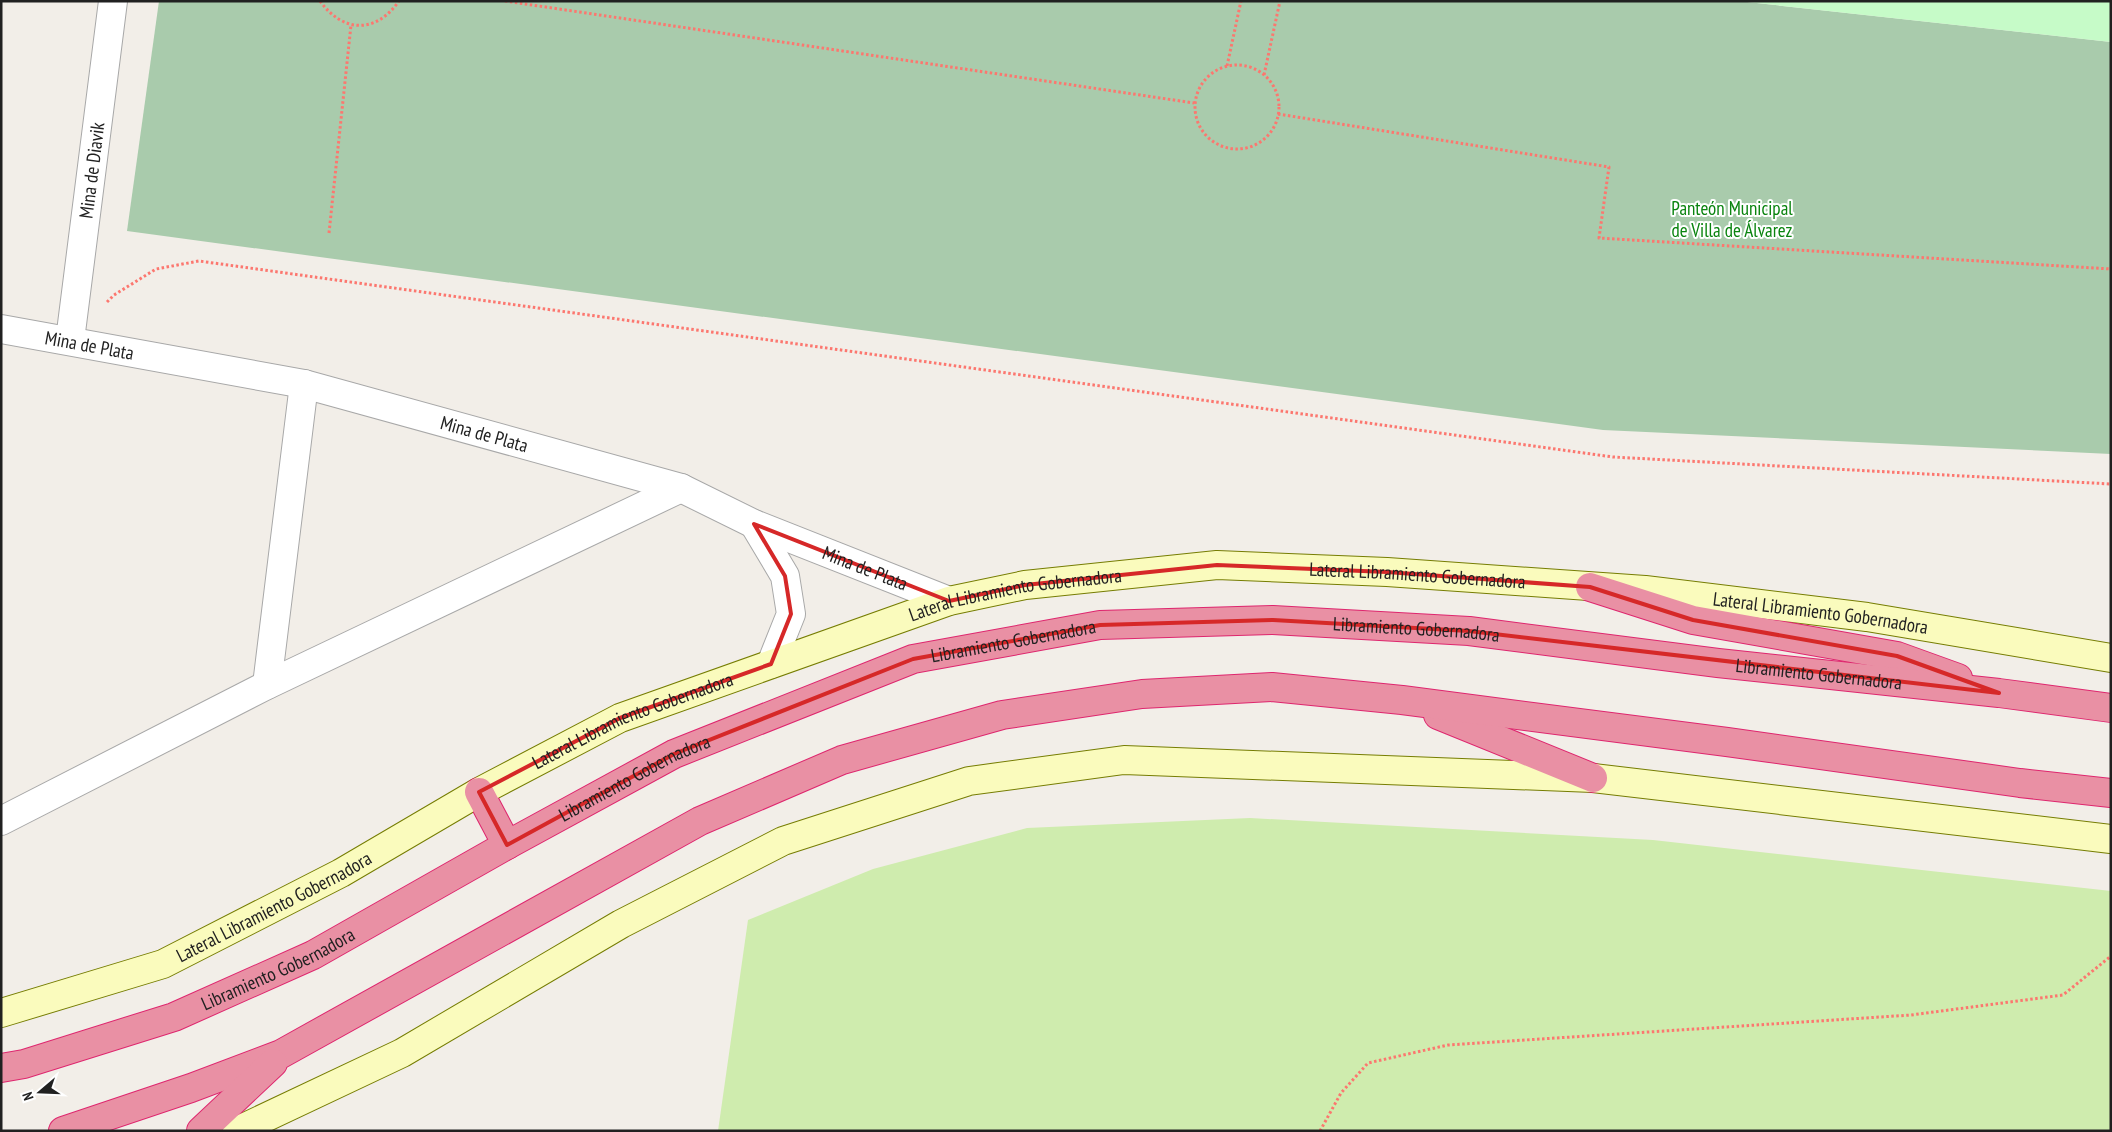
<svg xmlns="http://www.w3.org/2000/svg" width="2112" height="1132" font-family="'PT Sans Narrow',sans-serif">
	<rect width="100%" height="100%" fill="#f2eee8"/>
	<!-- grass -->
	<path fill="#cfecae" d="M1250,818L1653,840L2111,891V1131H718L748,920L873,869L1027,828Z"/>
	<!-- cemetery -->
	<path fill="#a9cbac" d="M159,1H1738L2111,42V454L1603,430L127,231Z"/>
	<!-- park -->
	<path fill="#c6fbc8" d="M1738,1H2111V42Z"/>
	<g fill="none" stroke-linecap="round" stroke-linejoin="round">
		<defs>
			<g id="street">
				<path id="s1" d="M1,329L304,384L681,488L754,524L949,601"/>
				<path id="s2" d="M70,340L113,1"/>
				<path d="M754,524L785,576L791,614L771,664"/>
				<path d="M267,685L304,384"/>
				<path d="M1,821L267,685L681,488"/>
			</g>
			<g id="secondary">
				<path id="s3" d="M1,1013L163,964L341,873L479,792L620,718L949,601L1025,585L1217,565L1387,572L1645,590L1867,617L2111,658"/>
				<path d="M237,1131L402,1053L621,924L783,841L969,781L1124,760L1593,778L2111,839"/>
			</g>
			<g id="highway">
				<path d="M1590,587L1693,620L1897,656L1958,678"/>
				<path d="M1438,715L1593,778"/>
				<path d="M479,792L507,845"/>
				<path id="s4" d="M1,1068L24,1064L174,1017L313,955L507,845L674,754L913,659L1100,625L1273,620L1469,631L1718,663L1999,693L2111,708"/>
				<path d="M63,1131L191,1088L281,1054L700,821L842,760L1002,715L1142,694L1272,687L1402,700L1727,742L2020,783L2111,793"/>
				<path d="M201,1131L273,1063"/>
			</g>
		</defs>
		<!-- street casing -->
		<use href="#street" stroke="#a8a8a8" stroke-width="30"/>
		<!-- secondary casing -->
		<use href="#secondary" stroke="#767d03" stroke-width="30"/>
		<!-- highway casing -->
		<use href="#highway" stroke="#de266e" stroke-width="30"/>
		<!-- path -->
		<g stroke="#fc776f" stroke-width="3" stroke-dasharray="2.5 2.5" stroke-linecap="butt">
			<path d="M320,1C343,33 376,34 399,1"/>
			<path d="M505,1L1194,103"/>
			<circle cx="1237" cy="107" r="42"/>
			<path d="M1227,66L1241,1"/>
			<path d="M1264,75L1280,1"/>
			<path d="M1278,114L1609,167L1599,238L2111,269"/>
			<path d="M329,233L351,25"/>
			<path d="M107,302L114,295L156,269L199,261L1613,457L2111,484"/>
			<path d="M1320,1131L1341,1093L1368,1063L1448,1045L1911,1015L2063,995L2111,956"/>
		</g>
		<!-- street -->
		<use href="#street" stroke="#fff" stroke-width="28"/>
		<!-- secondary -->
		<use href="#secondary" stroke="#fafbbd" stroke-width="28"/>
		<!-- highway -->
		<use href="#highway" stroke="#e990a4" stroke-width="28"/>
	</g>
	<!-- marked area -->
	<path fill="none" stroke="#d62828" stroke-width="4" stroke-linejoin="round" d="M754,524L949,601L1025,585L1217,565L1387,572L1590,587L1693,620L1897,656L1999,693L1469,631L1273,620L1100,625L913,659L674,754L507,845L479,792L620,718L771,664L791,614L785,576Z"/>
	<g text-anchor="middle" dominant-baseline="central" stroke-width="4" stroke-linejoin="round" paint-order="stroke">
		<!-- street labels -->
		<g font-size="19" fill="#212121" stroke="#fff">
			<text stroke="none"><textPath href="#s2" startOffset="171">Mina de Diavik</textPath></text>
			<text stroke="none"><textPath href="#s1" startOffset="90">Mina de Plata</textPath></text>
			<text stroke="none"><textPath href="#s1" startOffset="495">Mina de Plata</textPath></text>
			<text stroke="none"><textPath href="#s1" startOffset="900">Mina de Plata</textPath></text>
			<text stroke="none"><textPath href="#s3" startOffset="1509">Lateral Libramiento Gobernadora</textPath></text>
			<text stroke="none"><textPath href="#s3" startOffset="1104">Lateral Libramiento Gobernadora</textPath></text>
			<text stroke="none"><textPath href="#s3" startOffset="1914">Lateral Libramiento Gobernadora</textPath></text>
			<text stroke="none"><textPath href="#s4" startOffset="1510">Libramiento Gobernadora</textPath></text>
			<text stroke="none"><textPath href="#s4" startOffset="1105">Libramiento Gobernadora</textPath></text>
			<text stroke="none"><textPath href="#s4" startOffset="1915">Libramiento Gobernadora</textPath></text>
			<text stroke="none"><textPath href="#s3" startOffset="699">Lateral Libramiento Gobernadora</textPath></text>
			<text stroke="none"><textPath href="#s4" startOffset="700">Libramiento Gobernadora</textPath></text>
			<text stroke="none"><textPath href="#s3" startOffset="294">Lateral Libramiento Gobernadora</textPath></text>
			<text stroke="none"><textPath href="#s4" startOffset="295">Libramiento Gobernadora</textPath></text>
		</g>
		<!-- park labels -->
		<g font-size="19" fill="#0a840f" stroke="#fff">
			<text x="1732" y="208">Panteón Municipal<tspan x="1732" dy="22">de Villa de Álvarez</tspan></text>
		</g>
	</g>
	<!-- border -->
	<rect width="2112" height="1132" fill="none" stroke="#212121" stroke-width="5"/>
	<!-- north arrow -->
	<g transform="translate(40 1092) rotate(251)" stroke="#ffffff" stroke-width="4" paint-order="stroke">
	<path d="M0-4L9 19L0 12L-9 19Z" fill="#212121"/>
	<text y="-8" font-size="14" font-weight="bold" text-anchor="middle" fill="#212121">N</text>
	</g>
</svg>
